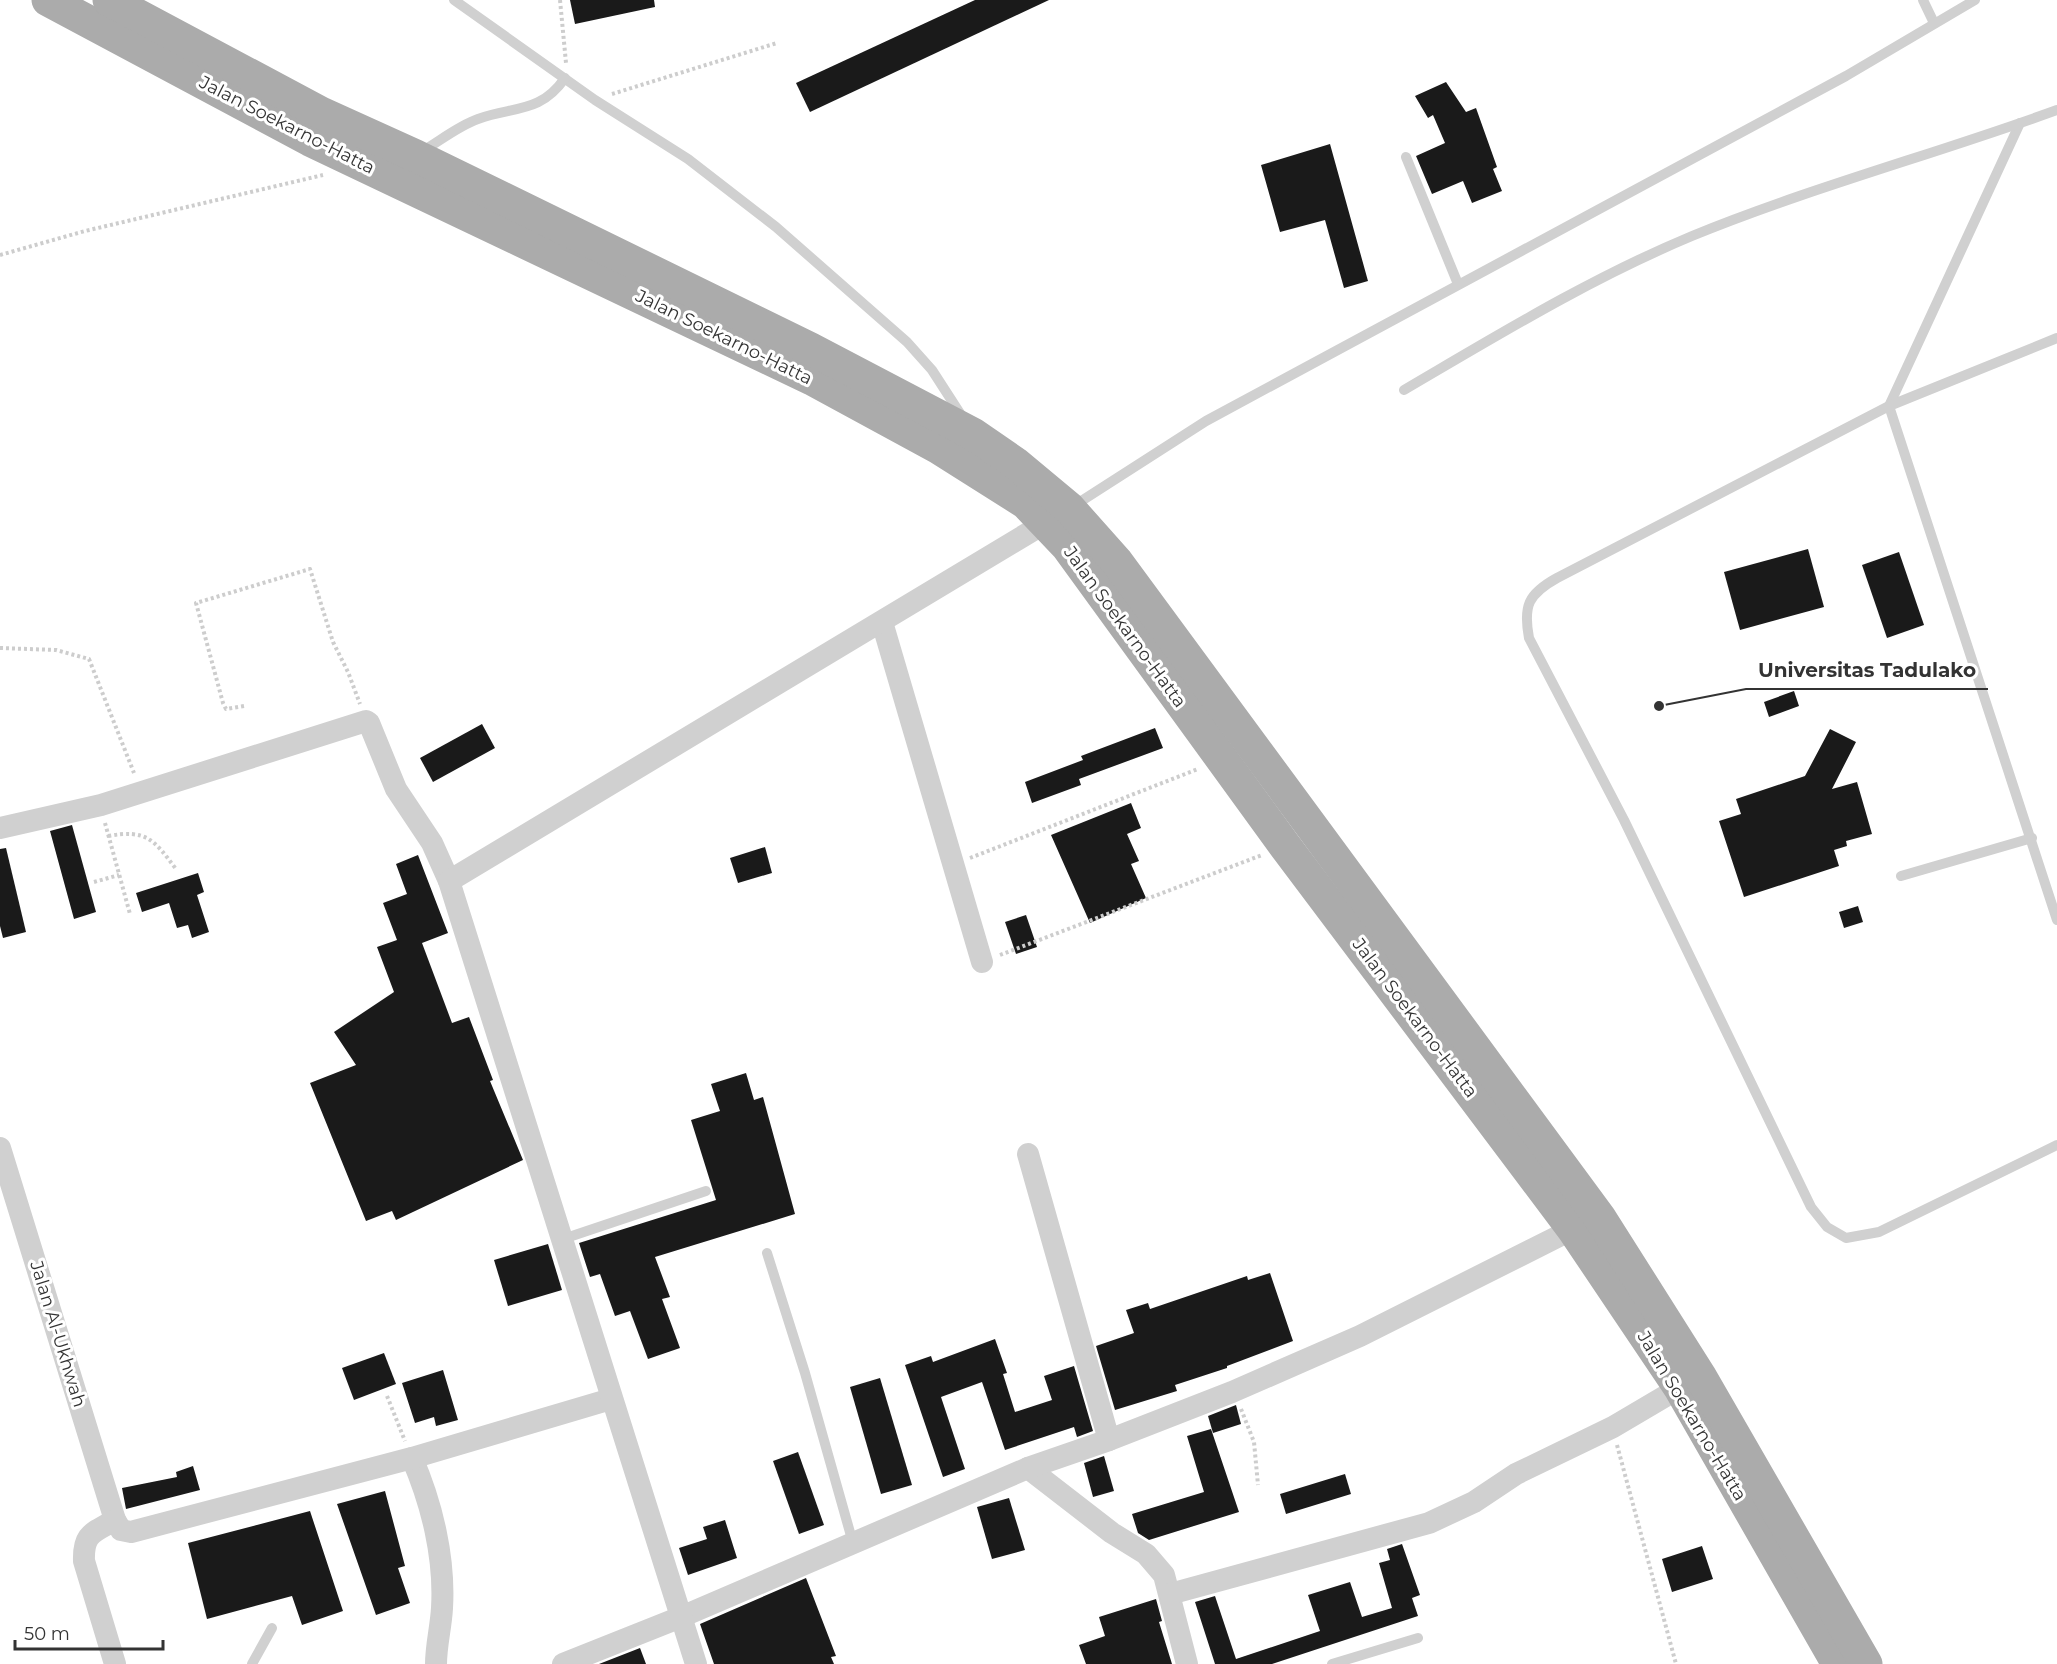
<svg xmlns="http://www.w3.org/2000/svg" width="2057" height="1664" font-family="Montserrat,sans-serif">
	<rect width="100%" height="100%" fill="#fff"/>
	<!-- building -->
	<g fill="#1a1a1a">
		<path d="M570,0H654L655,7L575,24Z"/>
		<path d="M975,0H1049L810,112L796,83Z"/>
		<path d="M1446,82L1466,112L1476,108L1497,167L1493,169L1502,191L1472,203L1463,181L1432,194L1416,156L1445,143L1433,115L1428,118L1415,96Z"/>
		<path d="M1330,144L1368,281L1344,288L1325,220L1280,232L1261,165Z"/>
		<path d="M1808,549L1824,607L1740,630L1724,572Z"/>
		<path d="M1899,552L1924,625L1887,638L1862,565Z"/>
		<path d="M1794,691L1799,706L1769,717L1764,702Z"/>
		<path d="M482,724L495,748L433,782L420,758Z"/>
		<path d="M1155,728L1163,748L1079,779L1081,785L1032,803L1025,782L1083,760L1081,756Z"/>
		<path d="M1830,729L1856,742L1832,789L1857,782L1872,834L1846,841L1847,846L1834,850L1839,866L1744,897L1719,821L1741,814L1736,799L1805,776Z"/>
		<path d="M1131,803L1141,828L1127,834L1139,861L1131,864L1146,898L1090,923L1051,835Z"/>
		<path d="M72,825L96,912L74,919L50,831Z"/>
		<path d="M765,847L772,873L738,883L730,858Z"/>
		<path d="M6,848L26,932L3,938L0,926V849Z"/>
		<path d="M418,855L448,933L422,943L452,1023L469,1017L493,1080L490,1081L523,1160L396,1220L392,1211L366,1221L310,1083L356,1065L334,1032L394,992L377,947L397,940L383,903L407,894L396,864Z"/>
		<path d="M198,873L204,892L197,895L209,932L192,938L188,925L177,928L169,903L142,912L136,893Z"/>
		<path d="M1858,906L1863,922L1844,928L1839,912Z"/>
		<path d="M1026,915L1037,947L1016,954L1005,922Z"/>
		<path d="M746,1073L754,1100L763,1097L795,1214L655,1257L670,1297L662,1299L680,1348L648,1359L630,1311L615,1316L600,1274L590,1277L579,1243L716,1200L691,1120L720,1111L711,1084Z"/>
		<path d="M548,1244L562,1290L508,1306L494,1260Z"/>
		<path d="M1270,1273L1293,1341L1227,1366V1368L1175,1385L1177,1391L1115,1410L1096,1346L1134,1333L1126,1310L1148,1303L1150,1309L1247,1276L1248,1280Z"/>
		<path d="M995,1339L1007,1373L1003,1374L1015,1412L1052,1400L1044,1376L1074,1366L1093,1431L1077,1437L1074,1427L1005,1450L982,1382L941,1397L965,1469L943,1477L905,1365L931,1356L933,1362Z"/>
		<path d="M384,1353L396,1384L354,1400L342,1368Z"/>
		<path d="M443,1370L458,1420L436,1426L434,1417L415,1423L402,1383Z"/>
		<path d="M880,1378L912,1485L881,1494L850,1387Z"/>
		<path d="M1236,1405L1241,1424L1213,1433L1208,1416Z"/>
		<path d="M1211,1429L1239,1512L1149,1540L1138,1533L1132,1514L1204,1492L1187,1436Z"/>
		<path d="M798,1452L824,1525L799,1534L773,1461Z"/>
		<path d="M1104,1456L1114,1491L1093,1497L1084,1463Z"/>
		<path d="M193,1466L200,1490L126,1509L122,1488L177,1477L176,1472Z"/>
		<path d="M1345,1474L1351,1494L1286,1514L1280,1494Z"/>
		<path d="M385,1491L405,1566L398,1568L410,1603L376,1615L337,1504Z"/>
		<path d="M1009,1498L1025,1550L992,1559L977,1507Z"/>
		<path d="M310,1511L343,1611L302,1625L292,1596L207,1619L188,1543Z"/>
		<path d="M725,1520L737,1558L688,1575L679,1548L707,1539L703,1527Z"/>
		<path d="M1402,1544L1420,1595L1412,1598L1418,1616L1272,1664H1215L1195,1602L1215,1596L1236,1659L1320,1631L1308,1595L1350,1582L1362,1617L1392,1608L1379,1563L1390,1560L1387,1549Z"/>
		<path d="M1702,1546L1713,1579L1672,1592L1662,1559Z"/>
		<path d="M806,1578L836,1656L831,1657L834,1664H714L700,1624Z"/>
		<path d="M1156,1599L1162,1621L1159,1622L1172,1664H1086L1079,1645L1105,1636L1099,1617Z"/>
		<path d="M640,1648L646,1664H599Z"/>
	</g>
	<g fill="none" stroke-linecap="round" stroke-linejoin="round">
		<!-- path -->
		<g stroke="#cdcdcd" stroke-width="4" stroke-dasharray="3 3" stroke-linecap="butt">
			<path d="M560,0L566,63"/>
			<path d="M612,94L777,43"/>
			<path d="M0,255L85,231L323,175"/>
			<path d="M0,648L56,650L89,659L134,773"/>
			<path d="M244,706L226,709L223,703L196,603L310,569L333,642L348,672L360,704"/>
			<path d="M105,823L130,914"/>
			<path d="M108,836C147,829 154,840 176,869"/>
			<path d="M970,858L1198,769"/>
			<path d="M94,882L119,875"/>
			<path d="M1000,955L1262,855"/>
			<path d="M387,1396L405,1441"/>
			<path d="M1241,1409L1254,1442L1258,1485"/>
			<path d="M1617,1445L1676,1664"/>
		</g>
		<!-- service -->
		<g stroke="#d0d0d0" stroke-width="10">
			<path d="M454,0L595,100L688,159L776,227L907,342L932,370L963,418"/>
			<path d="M1923,0L1934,23"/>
			<path d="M2020,123L1889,406L2057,920"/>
			<path d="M421,152C440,141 458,126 478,119C513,106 540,114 565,78"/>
			<path d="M1406,157L1458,284"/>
			<path d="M2057,338L1889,406L1557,578C1528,594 1523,606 1529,638L1624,820L1811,1207L1827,1227L1846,1238L1879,1232L2057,1145"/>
			<path d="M1404,390C1498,335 1591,278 1692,236C1812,187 1936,154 2057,110"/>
			<path d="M1072,507L1206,421L1846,76L1975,0"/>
			<path d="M1901,876L2032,838"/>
			<path d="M563,1239L706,1191"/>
			<path d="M767,1253L805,1373L853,1543"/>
			<path d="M252,1664L272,1628"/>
			<path d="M1332,1664L1418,1638"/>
		</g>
		<!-- minor -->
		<g stroke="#d0d0d0" stroke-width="22">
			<path d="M882,622L982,962"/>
			<path d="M0,828L101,805L366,721L369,723L396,789L432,843L449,881"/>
			<path d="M0,1148L115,1520"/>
			<path d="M1028,1154L1109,1440"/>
			<path d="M412,1458C432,1504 445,1558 442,1608C441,1627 436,1645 436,1664"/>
			<path d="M1028,1468L1112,1533L1146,1554L1164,1575L1187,1664"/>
			<path d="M1170,1594L1429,1523L1474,1502L1516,1474L1613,1427L1691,1381"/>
			<path d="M115,1664L84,1561C83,1533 93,1533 115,1520L121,1530L131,1532L412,1458L611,1399"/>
			<path d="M563,1664L681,1617L1028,1468L1109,1440L1232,1392L1360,1336L1573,1229"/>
			<path d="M696,1664L449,881L1055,517"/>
		</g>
		<!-- primary -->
		<g stroke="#ababab" stroke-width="33">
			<path d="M48,0L310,140L812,379L939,448L1026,503L1067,546L1285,846L1573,1229L1680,1388L1838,1664"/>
			<path d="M109,0L321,113L416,156L811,349L973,434L1015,463L1069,508L1117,562L1600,1218L1700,1376L1866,1664"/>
		</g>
	</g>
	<g text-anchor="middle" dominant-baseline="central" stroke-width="6" stroke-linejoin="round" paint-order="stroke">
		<!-- street labels -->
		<g font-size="18" fill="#333" stroke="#fff">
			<text transform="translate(287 125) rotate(27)">Jalan Soekarno-Hatta</text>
			<text transform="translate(724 337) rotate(26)">Jalan Soekarno-Hatta</text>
			<text transform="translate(1125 627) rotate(54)">Jalan Soekarno-Hatta</text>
			<text transform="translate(1415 1018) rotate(53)">Jalan Soekarno-Hatta</text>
			<text transform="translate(58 1334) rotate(73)">Jalan Al-Ukhwah</text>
			<text transform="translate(1692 1416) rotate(59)">Jalan Soekarno-Hatta</text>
		</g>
	</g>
	<!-- callouts -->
	<path fill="none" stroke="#333" stroke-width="2" d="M1659 706L1746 689H1988"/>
	<circle fill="#333" stroke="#fff" stroke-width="2" cx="1659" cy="706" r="6"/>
	<g font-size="20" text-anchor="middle" font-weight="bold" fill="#333" stroke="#fff" stroke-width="6" stroke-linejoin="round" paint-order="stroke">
		<text x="1867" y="677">Universitas Tadulako</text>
	</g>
	<!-- scale -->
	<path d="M15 1640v9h148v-9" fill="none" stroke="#333333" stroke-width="3"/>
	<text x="24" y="1640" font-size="18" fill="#333333" stroke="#ffffff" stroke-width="4.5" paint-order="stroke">50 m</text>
</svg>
